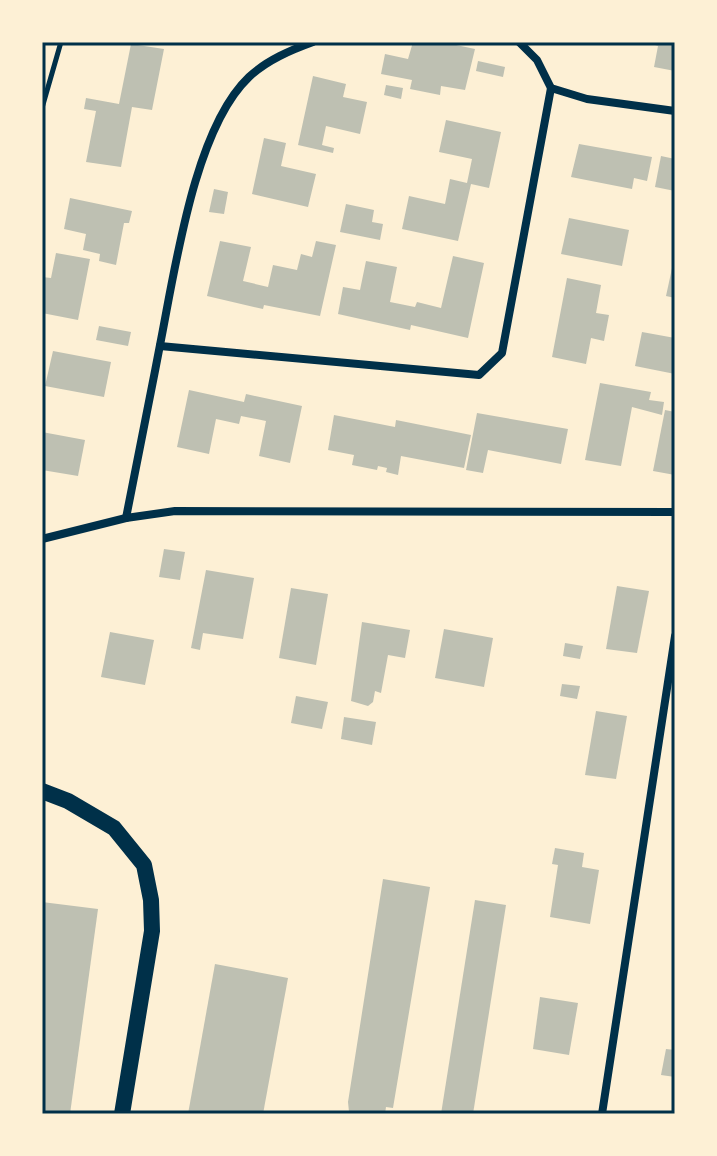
<svg xmlns="http://www.w3.org/2000/svg" width="717" height="1156" font-family="'Sofia Sans Condensed',sans-serif">
	<rect width="100%" height="100%" fill="#fdf0d5"/>
	<!-- building -->
	<g fill="#bec0b2">
		<path d="M413,42H442L475,49L465,90L441,86L440,95L410,89L412,80L381,74L385,54L408,59Z"/>
		<path d="M646,42H675V71L654,67L658,46Z"/>
		<path d="M131,44L164,49L152,110L132,107L121,167L86,162L96,111L84,109L86,98L119,104Z"/>
		<path d="M478,61L505,67L503,77L476,71Z"/>
		<path d="M313,76L346,84L343,97L367,102L360,134L326,126L322,145L334,148L333,153L298,145Z"/>
		<path d="M386,85L403,88L401,99L384,95Z"/>
		<path d="M446,120L501,132L489,188L471,184L458,241L402,229L409,196L445,204L450,179L467,183L472,159L439,152Z"/>
		<path d="M264,138L286,143L281,166L316,174L308,207L252,194Z"/>
		<path d="M579,144L652,157L647,181L634,178L632,189L571,177Z"/>
		<path d="M661,156L675,159V191L655,187Z"/>
		<path d="M214,189L228,192L224,214L209,212Z"/>
		<path d="M70,198L132,211L129,223H124L116,265L99,261L100,254L83,250L86,234L64,229Z"/>
		<path d="M346,204L374,210L372,222L383,224L380,240L340,232Z"/>
		<path d="M569,218L629,230L622,266L561,254Z"/>
		<path d="M220,241L251,247L243,281L268,287L273,265L297,270L301,254L312,257L316,241L336,245L320,316L264,305L263,309L207,296Z"/>
		<path d="M56,253L90,259L78,320L42,313V277L51,278Z"/>
		<path d="M453,256L484,263L468,338L411,325L410,330L338,314L343,287L360,290L366,261L397,267L390,302L415,307L417,302L441,308Z"/>
		<path d="M674,259H675V298L666,296Z"/>
		<path d="M567,278L601,285L596,313L609,315L604,341L591,338L586,364L552,357Z"/>
		<path d="M99,326L131,332L128,346L96,340Z"/>
		<path d="M642,332L675,338V374L635,366Z"/>
		<path d="M53,351L111,362L104,397L45,386Z"/>
		<path d="M600,383L651,392L649,400L664,402L662,415L632,407L621,466L585,460Z"/>
		<path d="M189,390L244,402L246,394L302,406L290,463L259,456L266,421L241,416L239,424L216,419L209,454L177,447Z"/>
		<path d="M665,410L675,412V475L653,471Z"/>
		<path d="M477,413L568,429L561,464L488,450L483,473L466,470Z"/>
		<path d="M334,415L395,427L396,420L471,435L464,468L401,456L398,475L386,472L387,468L378,466L377,470L352,465L354,455L328,450Z"/>
		<path d="M42,432L85,440L78,476L42,470Z"/>
		<path d="M164,549L185,552L180,580L159,577Z"/>
		<path d="M206,570L254,578L243,639L203,633L200,650L191,648Z"/>
		<path d="M617,586L649,591L637,653L606,649Z"/>
		<path d="M291,588L328,594L316,665L279,658Z"/>
		<path d="M362,622L410,630L405,658L388,655L381,693L375,691L373,702L368,706L351,701Z"/>
		<path d="M444,629L493,638L484,687L435,678Z"/>
		<path d="M110,632L154,640L145,685L101,677Z"/>
		<path d="M565,643L583,646L580,659L563,656Z"/>
		<path d="M562,684L580,686L577,699L560,696Z"/>
		<path d="M296,696L328,702L322,729L291,723Z"/>
		<path d="M596,711L627,716L616,779L585,775Z"/>
		<path d="M344,717L376,722L372,745L341,739Z"/>
		<path d="M555,848L584,853L582,867L599,870L590,924L550,917L558,865L552,864Z"/>
		<path d="M383,879L430,887L393,1108L386,1107L385,1114H365L349,1112L348,1102Z"/>
		<path d="M475,900L506,905L473,1114H441Z"/>
		<path d="M42,902L98,909L70,1114H42Z"/>
		<path d="M215,964L288,978L263,1114H188Z"/>
		<path d="M540,997L578,1003L569,1055L533,1049Z"/>
		<path d="M666,1049L675,1050V1077L661,1075Z"/>
	</g>
	<g fill="none" stroke-linecap="round" stroke-linejoin="round">
		<!-- path -->
		<path stroke="#003049" stroke-width="5" d="M42,108L61,42"/>
		<!-- minor -->
		<g stroke="#003049" stroke-width="8">
			<path d="M519,42L537,60L551,88L587,99L675,111"/>
			<path d="M160,346L479,375L502,353L551,88"/>
			<path d="M126,518C137,461 149,403 160,345C175,270 194,129 249,77C267,60 291,50 313,42"/>
			<path d="M42,539L126,518L175,511L675,512"/>
			<path d="M602,1114L675,636"/>
		</g>
		<!-- secondary -->
		<path stroke="#003049" stroke-width="16" d="M42,791L68,801L114,828L144,865L151,900L152,931L122,1114"/>
	</g>
	<!-- border -->
	<rect width="717" height="1156" fill="none" stroke="#fdf0d5" stroke-width="88"/>
	<rect x="44" y="44" width="629" height="1068" fill="none" stroke="#003049" stroke-width="3"/>
</svg>
